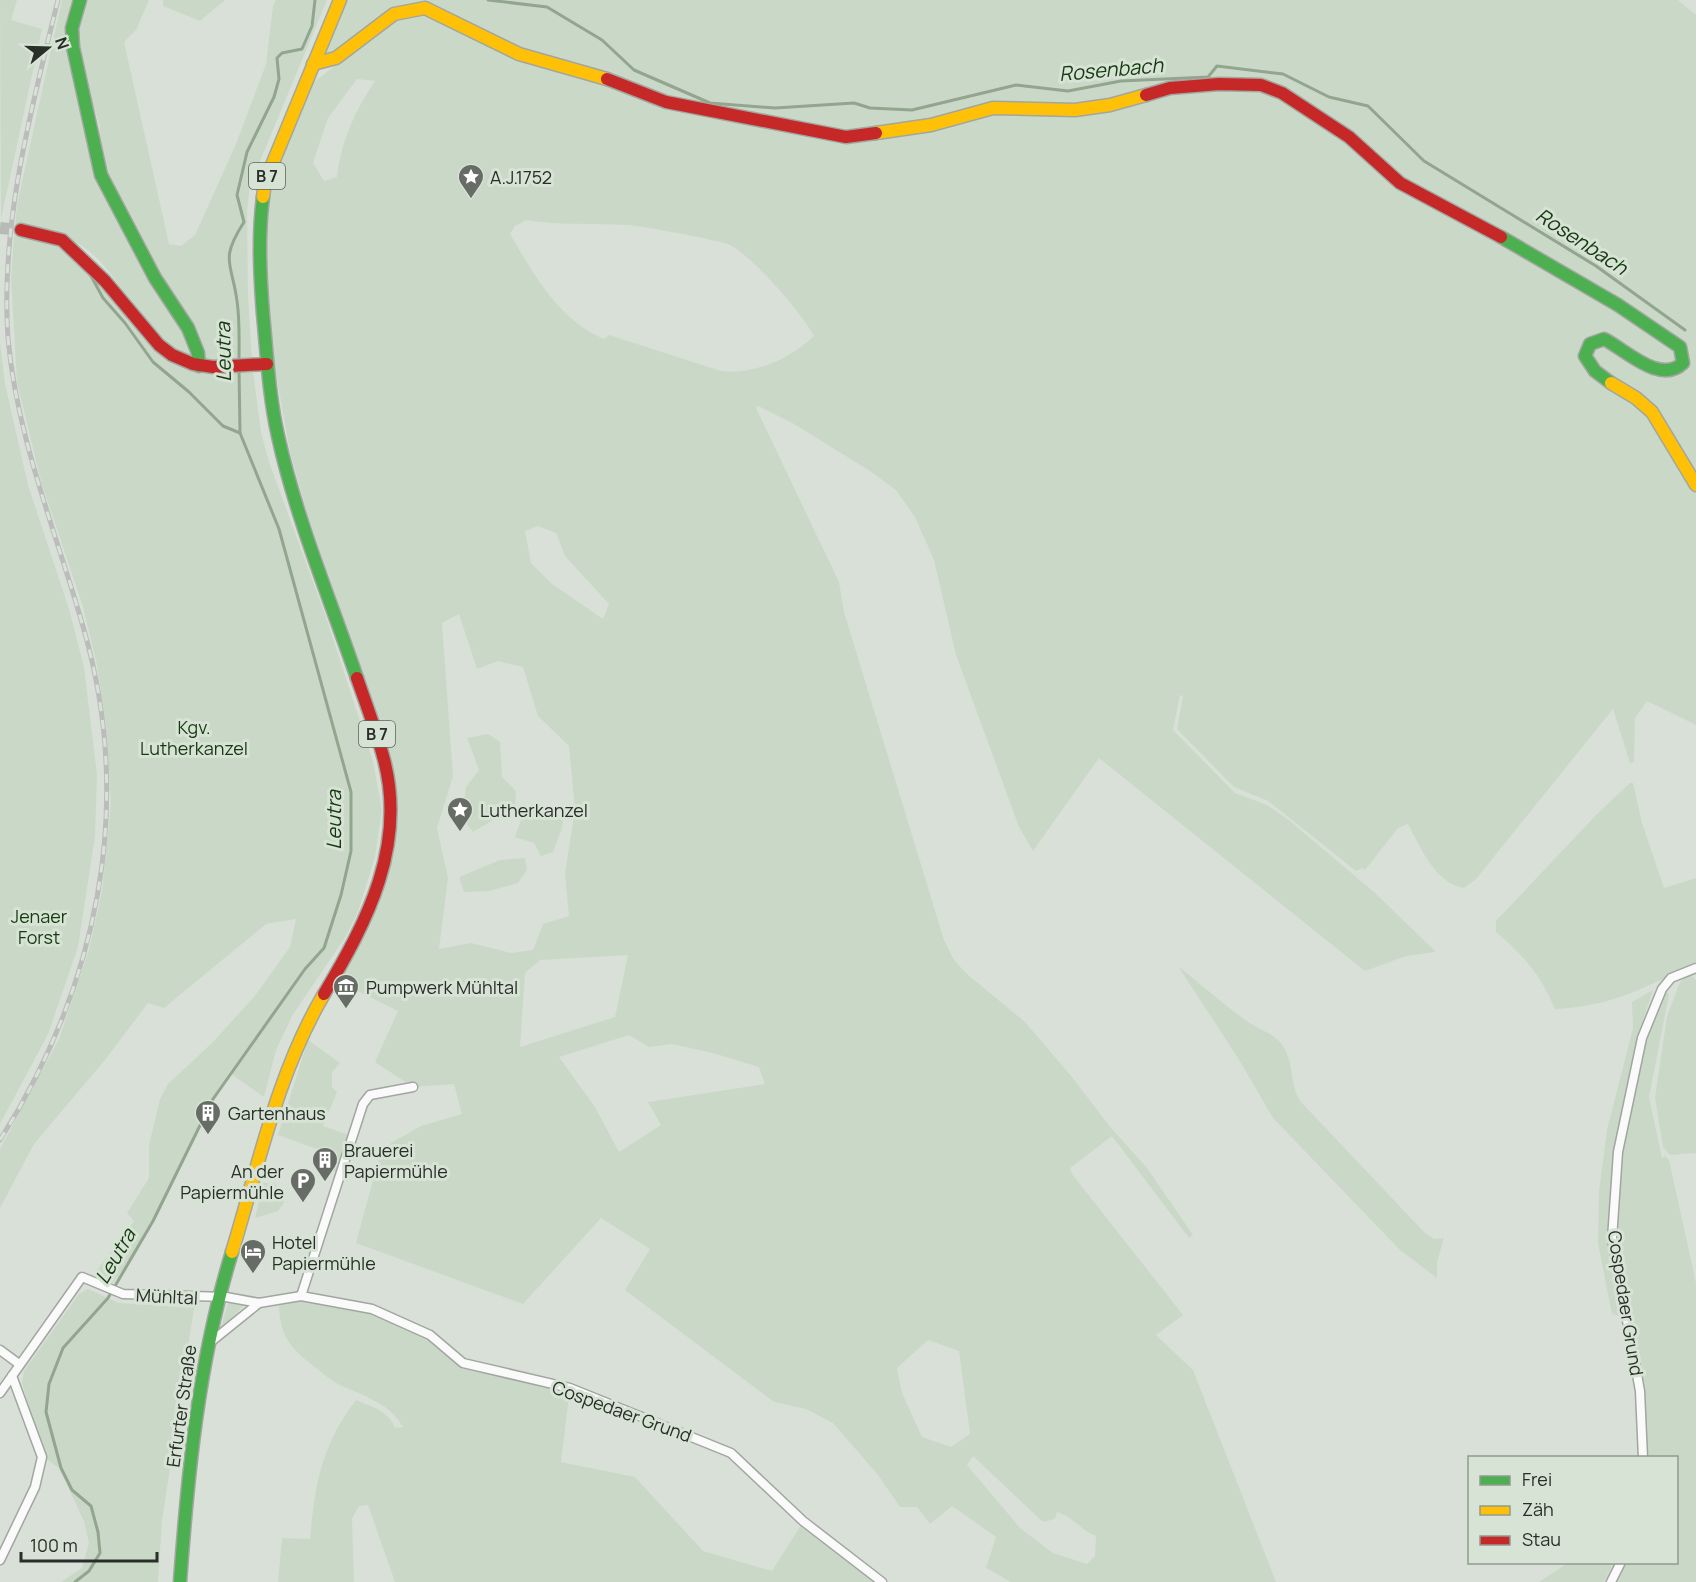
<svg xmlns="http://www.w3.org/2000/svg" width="1696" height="1582" font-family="Manrope,sans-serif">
	<rect width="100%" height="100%" fill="#d9e0d8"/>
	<!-- green -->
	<g fill="#cad9c7" fill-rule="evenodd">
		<path d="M0,0H17L11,20L42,29L1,219Z"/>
		<path d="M62,0H77L72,18L96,167L178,315L194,359C140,341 129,284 89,251C68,234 40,231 15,227L17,205Z"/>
		<path d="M82,0H149L136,30L124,42L169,244L181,246L195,235L236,144L266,64L273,6L276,0H327L250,185L247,211L248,295L252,360L211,363L202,357L127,223L96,150L100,127L94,108L88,103L74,29Z"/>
		<path d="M163,0H225L200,21L163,6Z"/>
		<path d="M345,0H1678L1696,15V725L1647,701L1635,718L1634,762L1630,763L1613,709L1476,879L1464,888C1436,884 1420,847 1408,824L1398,828L1365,870L1362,868L1356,871L1268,801L1234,787L1177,729L1183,696L1180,695L1173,730L1235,793L1267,805L1290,821L1375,893L1436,952L1406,956L1365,971L1099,758L1033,851L1019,827L956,655L934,560L915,517L896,490L870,471L794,424L758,406L756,408L839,582L844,612L944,940L954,960L967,974L1025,1022L1072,1077L1111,1128L1147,1168L1193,1235L1189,1238L1112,1136L1070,1168L1072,1174L1183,1315L1156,1335L1193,1370L1276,1582H1011L986,1568L996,1537L952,1506L930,1524L917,1507H900L878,1475L833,1423L806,1409L774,1402L625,1290L650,1249L601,1218L523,1304L356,1243L379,1158L391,1143L421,1126L462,1114L454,1084L413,1087L375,1062L398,1011L337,981L384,884L389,756L307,513L290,452L274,363L267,283L265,221L275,165L314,82L346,57L339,51L322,58ZM357,79L375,81C355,111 341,141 337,177L324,181L313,163L328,118ZM526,220C559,226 594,223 627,225C641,226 720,240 730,245C753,257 802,313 814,336C790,359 754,375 721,371L609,335L604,339C559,320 534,275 510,234L515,226ZM538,526L556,533L565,556L609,604L603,619L552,584L531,563L525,531ZM459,614L477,669L498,661L523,667L538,716L569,746L575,810L565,873L569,916L543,924L533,950L511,953L471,943L439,949L448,878L437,828L453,776L442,623ZM628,955L615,1017L520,1047L525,973L540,960ZM629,1035L649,1047L673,1044L716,1054L759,1067L765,1084L648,1102L661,1125L619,1152L595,1107L559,1057ZM928,1340L959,1351L970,1434L951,1447L922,1437L902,1393L897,1368ZM973,1456L1043,1522L1055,1519L1057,1512C1075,1518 1080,1530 1096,1536L1095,1556L1087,1564L1053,1553L1020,1528L967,1465Z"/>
		<path d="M14,236C29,237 45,238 59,245C82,258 117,305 135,326C144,337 155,352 167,359C194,374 224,375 253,371L261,432L269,462L326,617L373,761L382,810L375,857L358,912L346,936L292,1016L276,1050L264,1097L231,1074C186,1140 162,1219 113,1283L95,1273L134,1221L127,1213L149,1178V1145L160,1099L168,1084L213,1042L254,997L290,947L296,919L266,924L164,1008L148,1003L105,1060L34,1144L0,1208V1149L59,1039L89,950L102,891L111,803L106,725L97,665L83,607L41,481L17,382L11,278Z"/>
		<path d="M0,342L5,384L28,485L69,609L84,667L97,775L95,836L78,947L48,1034L0,1124Z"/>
		<path d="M488,734L500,742L502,777L516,791L514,819L493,820L473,832L462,818L466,787L479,770L467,738Z"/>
		<path d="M1630,783H1633L1642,823L1664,888L1696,878V962C1645,988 1613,1006 1555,1009C1540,974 1525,957 1496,932V921L1597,814Z"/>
		<path d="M525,809L564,810L562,828L553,852L541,856L534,843L515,837Z"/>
		<path d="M525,858L527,870L518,883L489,891L464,892L459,877L500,860Z"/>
		<path d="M1178,966C1202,985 1226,1007 1251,1024C1262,1031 1274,1033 1282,1045C1295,1062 1289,1086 1301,1102L1425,1233L1434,1239L1444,1238L1437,1262V1278L1400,1250L1273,1118L1238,1058Z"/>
		<path d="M1690,975L1696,980V1153L1670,1155L1663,1147L1655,1098L1667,1016L1680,982Z"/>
		<path d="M1653,990L1644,1017L1626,1092L1615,1153L1610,1238L1622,1317L1612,1314L1598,1243L1599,1191L1607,1130L1633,1028L1632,1002Z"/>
		<path d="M1664,990L1669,994L1649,1097L1662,1158L1665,1156L1669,1160L1696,1283V1582H1614L1623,1563L1676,1562V1458L1645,1457L1615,1240L1621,1153L1650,1020Z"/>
		<path d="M308,1040L340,1063L332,1072V1087L337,1092L323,1126L349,1135L338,1172L324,1169L320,1150L278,1135Z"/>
		<path d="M263,1183H275L283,1196L284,1203L278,1211L255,1218Z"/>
		<path d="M88,1289L119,1303L194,1308L162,1521L158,1582H61L82,1568L89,1543L84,1521L59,1468L45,1458L22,1383L24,1371L79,1294Z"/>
		<path d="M301,1296L405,1322L463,1363L570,1388L561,1462L635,1477L703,1551L772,1571L801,1525L873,1582H395L368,1505L359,1506L352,1519L354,1582H278L282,1538L310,1539C315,1484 321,1446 356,1400C372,1407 389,1411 395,1428L403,1427C389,1402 363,1396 338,1384C330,1380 323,1373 316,1368C290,1348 279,1336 279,1302Z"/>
		<path d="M228,1303L244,1305L220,1331Z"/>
		<path d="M1568,1563V1562L1613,1563L1604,1582H1539Z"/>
	</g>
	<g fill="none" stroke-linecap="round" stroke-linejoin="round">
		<!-- stream -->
		<g stroke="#92a58f" stroke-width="3">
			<path d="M488,0L547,7L602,40L634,70L710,103L775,108L854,103L870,108L912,110L1016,85L1068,91L1121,81L1208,77L1217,66L1283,74L1329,97L1368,106L1424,161L1596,266L1685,330"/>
			<path d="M90,274L103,298L125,323L153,362L189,392L223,426L240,433"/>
			<path d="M239,362C239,342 240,321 237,301C232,262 219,261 244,222L237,195L247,152L274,97L279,79L277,58L282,53L302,49L312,26L315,0"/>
			<path d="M75,1582L89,1571L100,1553L98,1532L91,1506L72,1490L61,1468L46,1412L49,1384L63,1348L108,1298L153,1221L213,1099L305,969L324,948L341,895L351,851V792L279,529L240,433L239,369"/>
		</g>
		<!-- secondary-tunnel -->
		<path stroke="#b6bcb5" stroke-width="12" stroke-dasharray="12 6" stroke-linecap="butt" d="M0,228L21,230"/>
		<defs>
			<g id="street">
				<path d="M301,1296L363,1104L370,1095L413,1087"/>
				<path d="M207,1345L259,1303"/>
				<path d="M0,1350L19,1364"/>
				<path d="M0,1393L82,1277L123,1294L226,1297L259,1303L301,1296L372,1309L430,1335L463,1363L570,1388L731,1453L803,1521L882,1582"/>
				<path d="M1643,1458L1640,1391L1612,1239L1618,1152L1642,1038L1662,989L1671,978L1696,968"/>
				<path d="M0,1560L35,1487L42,1457L12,1376"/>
				<path d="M1611,1582L1621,1562"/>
			</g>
			<g id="fast">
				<path d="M80,0L72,28L73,47L101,175L155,278L188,328L198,353L199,366"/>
				<path d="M263,197C258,236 260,275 263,314C267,355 269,396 278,436C296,518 330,599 357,678"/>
				<path d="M1501,237L1618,305L1680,347L1683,363C1660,385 1626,350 1604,339L1590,344L1585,356L1595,371L1611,383"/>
				<path d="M180,1582C188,1470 199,1359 232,1252"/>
			</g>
			<g id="slow">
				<path d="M313,64L336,58L394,14L425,8L519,54L607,79"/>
				<path d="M876,133L931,125L993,108L1075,110L1110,105L1146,95"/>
				<path d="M263,197L265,182L340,0"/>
				<path d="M1611,383L1636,398L1652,412L1696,485"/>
				<path d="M232,1252C259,1164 277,1074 324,994"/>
			</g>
			<g id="jam">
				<path d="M607,79L666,102L846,137L876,133"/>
				<path d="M1146,95L1170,88L1219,84L1261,85L1282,93L1349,137L1400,183L1501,237"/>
				<path d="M21,230L62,240L105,281L159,345L172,355L193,364L213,367L267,364"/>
				<path d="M324,994C367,922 408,844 383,756C376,730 366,704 357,678"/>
			</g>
		</defs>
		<!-- street casing -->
		<use href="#street" stroke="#a1a6a0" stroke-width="11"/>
		<!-- fast casing -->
		<use href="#fast" stroke="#a1a6a0" stroke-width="15"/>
		<!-- slow casing -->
		<use href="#slow" stroke="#a1a6a0" stroke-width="15"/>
		<!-- jam casing -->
		<use href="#jam" stroke="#a1a6a0" stroke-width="15"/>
		<!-- street -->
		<use href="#street" stroke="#f9faf9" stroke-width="8"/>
		<!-- fast -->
		<use href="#fast" stroke="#4caf50" stroke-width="12"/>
		<!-- slow -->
		<use href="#slow" stroke="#ffc107" stroke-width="12"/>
		<!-- jam -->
		<use href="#jam" stroke="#c62828" stroke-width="12"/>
		<defs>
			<path id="rail" d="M0,1140C97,987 135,808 84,630C57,534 17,440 8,338C0,224 31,110 58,0"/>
		</defs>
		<!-- rail casing -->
		<use href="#rail" stroke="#bbbcbb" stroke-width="5"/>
		<!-- rail -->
		<use href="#rail" stroke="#d7e3d5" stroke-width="3" stroke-dasharray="9" stroke-linecap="butt"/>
	</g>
	<!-- icons -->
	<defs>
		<symbol id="sight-pin" viewBox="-11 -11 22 30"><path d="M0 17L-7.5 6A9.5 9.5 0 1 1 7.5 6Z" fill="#676c66" stroke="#d7e3d5"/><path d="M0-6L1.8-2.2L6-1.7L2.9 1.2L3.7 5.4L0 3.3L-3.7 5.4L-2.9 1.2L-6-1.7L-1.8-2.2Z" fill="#fff"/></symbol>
		<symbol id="museum-pin" viewBox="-11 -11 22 30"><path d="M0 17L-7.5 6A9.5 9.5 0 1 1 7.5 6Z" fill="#676c66" stroke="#d7e3d5"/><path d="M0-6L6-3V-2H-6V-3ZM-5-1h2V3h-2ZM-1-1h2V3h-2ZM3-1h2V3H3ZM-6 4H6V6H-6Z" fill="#fff"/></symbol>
		<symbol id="building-pin" viewBox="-11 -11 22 30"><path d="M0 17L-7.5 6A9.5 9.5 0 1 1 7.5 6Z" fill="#676c66" stroke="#d7e3d5"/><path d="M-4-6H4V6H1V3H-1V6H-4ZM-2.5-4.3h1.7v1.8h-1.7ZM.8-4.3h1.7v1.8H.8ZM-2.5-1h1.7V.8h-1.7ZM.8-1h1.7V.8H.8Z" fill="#fff"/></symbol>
		<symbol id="parking-pin" viewBox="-11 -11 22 30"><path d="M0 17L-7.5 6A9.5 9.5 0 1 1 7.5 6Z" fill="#676c66" stroke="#d7e3d5"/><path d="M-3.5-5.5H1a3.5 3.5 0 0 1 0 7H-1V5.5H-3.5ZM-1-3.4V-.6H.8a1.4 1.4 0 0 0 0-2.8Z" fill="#fff"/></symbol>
		<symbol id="hotel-pin" viewBox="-11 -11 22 30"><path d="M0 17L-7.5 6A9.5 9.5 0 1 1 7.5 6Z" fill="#676c66" stroke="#d7e3d5"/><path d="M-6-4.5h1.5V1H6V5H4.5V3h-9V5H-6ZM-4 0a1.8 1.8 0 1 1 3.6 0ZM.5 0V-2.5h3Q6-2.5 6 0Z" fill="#fff"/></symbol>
	</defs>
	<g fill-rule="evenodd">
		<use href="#sight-pin" x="456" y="162" width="30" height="40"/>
		<use href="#sight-pin" x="445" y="795" width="30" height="40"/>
		<use href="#museum-pin" x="331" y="972" width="30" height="40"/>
		<use href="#building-pin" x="193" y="1098" width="30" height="40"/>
		<use href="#building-pin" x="310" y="1145" width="30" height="40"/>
		<use href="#parking-pin" x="288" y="1166" width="30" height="40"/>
		<use href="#hotel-pin" x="238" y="1237" width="30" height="40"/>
	</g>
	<g text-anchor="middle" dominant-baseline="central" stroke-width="6" stroke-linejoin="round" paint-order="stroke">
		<!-- shield labels -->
		<g fill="#d7e3d5" stroke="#5d645c" stroke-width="1.5">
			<rect x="249" y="163" width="36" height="26" rx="4.5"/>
			<rect x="359" y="721" width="36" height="26" rx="4.5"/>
		</g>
		<g font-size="16" font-weight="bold" fill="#292e28">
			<text x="267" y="176">B 7</text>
			<text x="377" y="734">B 7</text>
		</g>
		<!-- poi labels -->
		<g font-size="18" fill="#292e28" stroke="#d7e3d5" text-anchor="start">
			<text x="490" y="177">A.J.1752</text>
			<text x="480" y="810">Lutherkanzel</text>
			<text x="366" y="987">Pumpwerk Mühltal</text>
			<text x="228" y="1113">Gartenhaus</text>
			<text x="344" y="1150">Brauerei<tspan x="344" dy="21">Papiermühle</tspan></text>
			<text x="284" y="1171" text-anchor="end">An der<tspan x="284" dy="21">Papiermühle</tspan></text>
			<text x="272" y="1242">Hotel<tspan x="272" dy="21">Papiermühle</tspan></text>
		</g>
		<!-- park labels -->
		<g font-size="18" fill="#163b11" stroke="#d7e3d5">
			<text x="194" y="727">Kgv.<tspan x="194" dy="21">Lutherkanzel</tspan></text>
			<text x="39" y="916">Jenaer<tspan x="39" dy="21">Forst</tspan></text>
		</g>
		<!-- street labels -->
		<g font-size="18" fill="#292e28" stroke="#d7e3d5">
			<text transform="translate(167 1296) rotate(3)">Mühltal</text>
			<text transform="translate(1626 1303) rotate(81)">Cospedaer Grund</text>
			<text transform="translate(181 1406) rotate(-82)">Erfurter Straße</text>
			<text transform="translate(622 1411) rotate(20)">Cospedaer Grund</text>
		</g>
		<!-- water labels -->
		<g font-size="20" font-style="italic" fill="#14390f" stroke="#d7e3d5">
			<text transform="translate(1111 69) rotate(-5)">Rosenbach</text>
			<text transform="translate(1582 241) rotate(33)">Rosenbach</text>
			<text transform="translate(223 352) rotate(-91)">Leutra</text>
			<text transform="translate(333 820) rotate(-90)">Leutra</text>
			<text transform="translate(115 1256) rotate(-60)">Leutra</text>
		</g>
	</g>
	<!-- legend -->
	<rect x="1468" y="1456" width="210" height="108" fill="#d7e3d5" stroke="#919b90" stroke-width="1.5"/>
	<rect x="1480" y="1476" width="30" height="9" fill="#4caf50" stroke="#919b90" stroke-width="1.5"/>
	<text x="1522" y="1486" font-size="18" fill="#292e28">Frei</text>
	<rect x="1480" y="1506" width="30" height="9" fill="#ffc107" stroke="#919b90" stroke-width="1.5"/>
	<text x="1522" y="1516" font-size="18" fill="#292e28">Zäh</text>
	<rect x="1480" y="1536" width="30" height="9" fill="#c62828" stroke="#919b90" stroke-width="1.5"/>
	<text x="1522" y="1546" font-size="18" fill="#292e28">Stau</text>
	<!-- north arrow -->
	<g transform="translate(48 48) rotate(71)" stroke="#d7e3d5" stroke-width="4.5" paint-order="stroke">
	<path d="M0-4.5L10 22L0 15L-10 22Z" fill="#292e28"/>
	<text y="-9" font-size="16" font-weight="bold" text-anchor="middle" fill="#292e28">N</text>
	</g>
	<!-- scale -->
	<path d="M21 1552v9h136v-9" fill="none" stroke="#292e28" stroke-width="3"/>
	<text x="30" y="1552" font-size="18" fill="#292e28" stroke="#d7e3d5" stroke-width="4.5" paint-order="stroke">100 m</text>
</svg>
